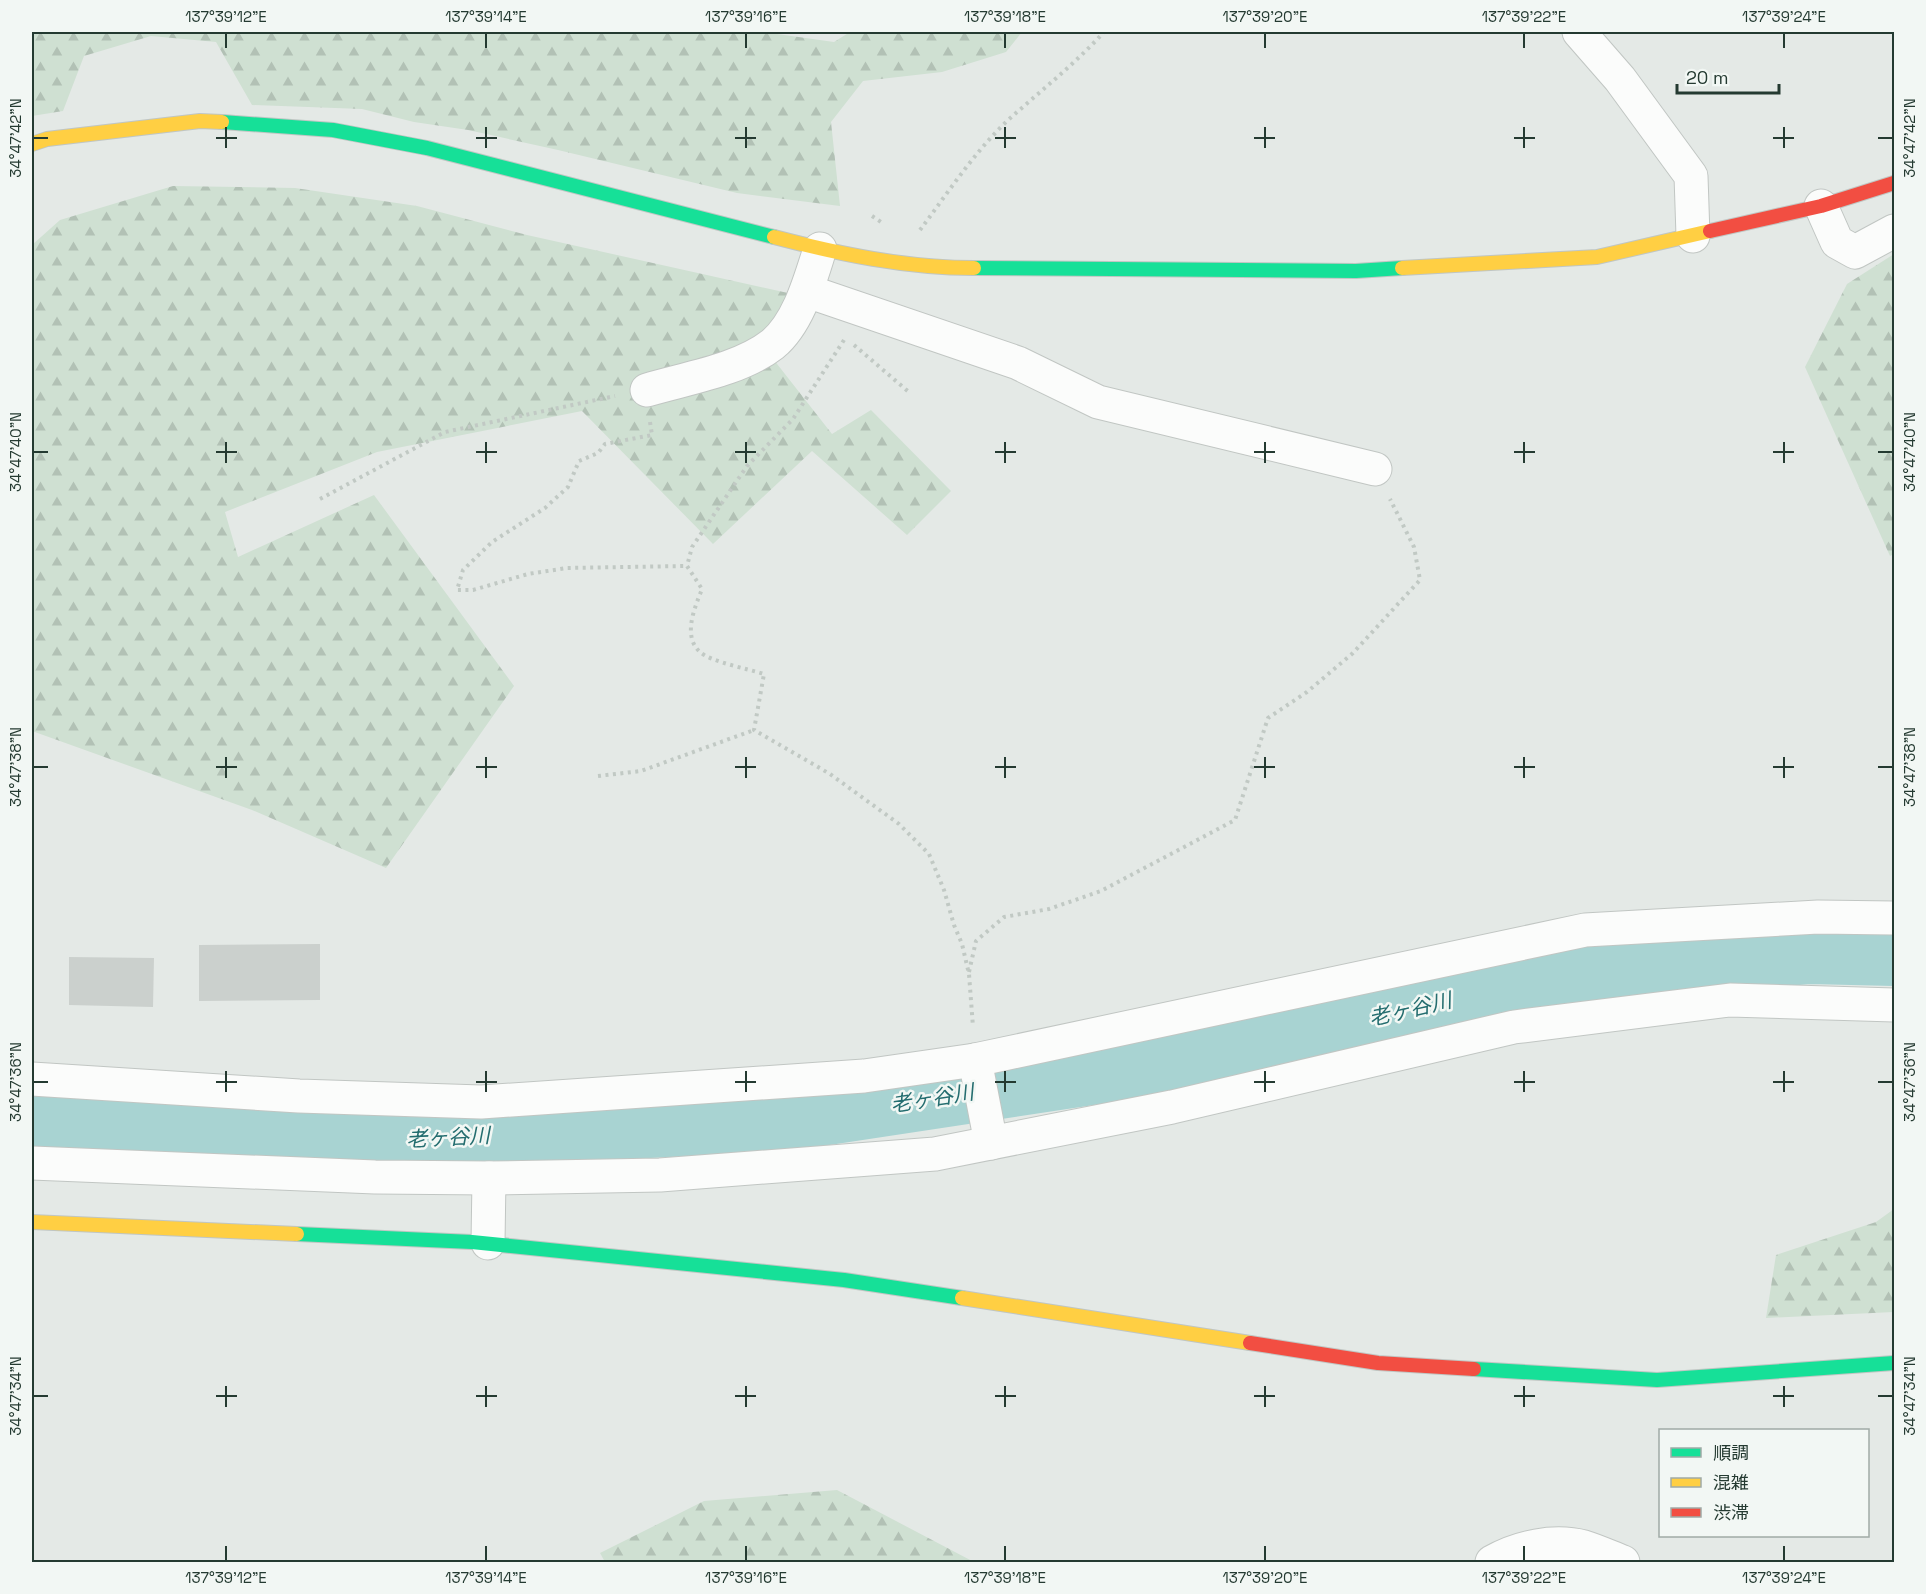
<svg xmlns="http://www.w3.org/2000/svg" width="1926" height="1594" font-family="'Space Grotesk','Noto Sans JP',sans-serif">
	<defs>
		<pattern id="forest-firs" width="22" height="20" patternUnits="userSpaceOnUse" patternTransform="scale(1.5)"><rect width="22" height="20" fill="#cfe0d2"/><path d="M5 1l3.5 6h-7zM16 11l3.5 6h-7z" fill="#b2c1b5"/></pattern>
	</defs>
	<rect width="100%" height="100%" fill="#e4e9e6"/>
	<!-- forest -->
	<g fill="url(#forest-firs)">
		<path d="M32,32H763L834,42L850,32H1022L1006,52L942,72L863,81L831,122L840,206L737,193L558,150L468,130L414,122L362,109L252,105L216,42L151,36L84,56L63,111L32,116Z"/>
		<path d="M173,186L295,188L417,206L527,235L797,295L759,341L832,434L871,410L951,491L907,535L812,451L713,544L582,411L377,452L225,512L238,557L374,495L514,686L386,868L252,810L32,731V245L60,220Z"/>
		<path d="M1894,254V554L1890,556L1805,367L1847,284Z"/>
		<path d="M1894,1209V1312L1766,1318L1776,1255L1876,1222Z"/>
		<path d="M837,1490L974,1562H605L600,1553L704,1501Z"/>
	</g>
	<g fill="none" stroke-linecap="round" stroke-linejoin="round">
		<!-- river -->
		<path stroke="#a8d3d2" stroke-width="62" d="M32,1127L119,1130L313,1144L787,1120L1177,1061L1356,1020L1559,976L1810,953L1894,955"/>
	</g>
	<!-- building -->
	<g fill="#cbd0cd">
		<path d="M320,944V1000L199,1001V945Z"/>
		<path d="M69,957L154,958L153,1007L69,1005Z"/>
	</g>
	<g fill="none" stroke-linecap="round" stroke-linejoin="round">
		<defs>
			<g id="street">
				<path d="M1579,32L1620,79L1691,176L1693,236"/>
				<path d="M1821,206L1837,242L1855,252L1894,231"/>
				<path d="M807,291L1018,363L1098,402L1375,469"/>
				<path d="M647,390C687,378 740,370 773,344C799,322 810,280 820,249"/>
				<path d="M975,1060L991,1143"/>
				<path d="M32,1079L299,1096L481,1102L864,1076L975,1060L1585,930L1818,917L1894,918"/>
				<path d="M32,1163L375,1177L489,1178L660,1175L935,1154L1172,1107L1514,1027L1730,1000L1894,1005"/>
				<path d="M488,1243L489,1178"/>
				<path d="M1492,1562C1518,1547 1554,1539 1584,1547C1597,1551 1610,1557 1623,1562"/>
			</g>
			<g id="fast">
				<path d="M222,122L333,130L427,148L774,237"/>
				<path d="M974,268L1356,271L1402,268"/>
				<path d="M297,1234L472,1242L844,1280L962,1298"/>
				<path d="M1474,1369L1657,1380L1894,1363"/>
			</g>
			<g id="slow">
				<path d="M32,144L47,139L200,121L222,122"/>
				<path d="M774,237C839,254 906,268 974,268"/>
				<path d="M1402,268L1597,257L1710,231"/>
				<path d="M32,1222L297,1234"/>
				<path d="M962,1298L1250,1343"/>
			</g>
			<g id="jam">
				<path d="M1710,231L1821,206L1894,183"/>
				<path d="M1250,1343L1378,1363L1474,1369"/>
			</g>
		</defs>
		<!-- street casing -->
		<use href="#street" stroke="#c1c6c3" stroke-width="35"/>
		<!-- fast casing -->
		<use href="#fast" stroke="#c0c6c3" stroke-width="16"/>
		<!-- slow casing -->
		<use href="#slow" stroke="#c0c6c3" stroke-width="16"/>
		<!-- jam casing -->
		<use href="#jam" stroke="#c0c6c3" stroke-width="16"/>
		<!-- path -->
		<g stroke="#c1c9c4" stroke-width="4" stroke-dasharray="3 4.5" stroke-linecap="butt">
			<path d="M872,216L884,224"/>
			<path d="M920,230C947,194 973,154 1006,122C1039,92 1074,65 1104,32"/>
			<path d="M844,340L793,419L747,466L692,547L687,566L702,589C695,607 682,636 700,652C711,662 749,669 764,674L754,730L830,774L899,824L929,854L944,890L954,925L962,944L969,974L973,1027"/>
			<path d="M854,345L910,393"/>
			<path d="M650,422L652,435L605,444L598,453L579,461L568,487L545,508L492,542L463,570L457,590H473L528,574L567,568L687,566"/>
			<path d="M320,499L445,432L615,396"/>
			<path d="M598,776L641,771L754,730"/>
			<path d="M969,972L976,941L1004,917L1049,909L1101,891L1235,820L1268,718L1307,692L1353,653L1420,580L1414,547L1390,499"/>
		</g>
		<!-- street -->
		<use href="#street" stroke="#fbfcfb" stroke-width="33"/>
		<!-- fast -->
		<use href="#fast" stroke="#16e098" stroke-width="14"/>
		<!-- slow -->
		<use href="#slow" stroke="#ffcf43" stroke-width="14"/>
		<!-- jam -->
		<use href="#jam" stroke="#f24e42" stroke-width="14"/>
	</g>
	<!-- ticks -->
	<path fill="none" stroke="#243a31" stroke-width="2" d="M226,33V48M486,33V48M746,33V48M1005,33V48M1265,33V48M1524,33V48M1784,33V48M226,127V148M486,127V148M746,127V148M1005,127V148M1265,127V148M1524,127V148M1784,127V148M33,138H48M216,138H237M476,138H497M735,138H756M995,138H1016M1254,138H1275M1514,138H1535M1773,138H1794M1878,138H1893M226,442V463M486,442V463M746,442V463M1005,442V463M1265,442V463M1524,442V463M1784,442V463M33,452H48M216,452H237M476,452H497M735,452H756M995,452H1016M1254,452H1275M1514,452H1535M1773,452H1794M1878,452H1893M226,757V778M486,757V778M746,757V778M1005,757V778M1265,757V778M1524,757V778M1784,757V778M33,767H48M216,767H237M476,767H497M735,767H756M995,767H1016M1254,767H1275M1514,767H1535M1773,767H1794M1878,767H1893M226,1071V1092M486,1071V1092M746,1071V1092M1005,1071V1092M1265,1071V1092M1524,1071V1092M1784,1071V1092M33,1082H48M216,1082H237M476,1082H497M735,1082H756M995,1082H1016M1254,1082H1275M1514,1082H1535M1773,1082H1794M1878,1082H1893M226,1386V1407M486,1386V1407M746,1386V1407M1005,1386V1407M1265,1386V1407M1524,1386V1407M1784,1386V1407M33,1396H48M216,1396H237M476,1396H497M735,1396H756M995,1396H1016M1254,1396H1275M1514,1396H1535M1773,1396H1794M1878,1396H1893M226,1546V1561M486,1546V1561M746,1546V1561M1005,1546V1561M1265,1546V1561M1524,1546V1561M1784,1546V1561"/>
	<g text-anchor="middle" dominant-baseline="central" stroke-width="5" stroke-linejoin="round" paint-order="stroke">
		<!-- water labels -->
		<g font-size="21" font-style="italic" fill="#246d6f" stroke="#f2f7f4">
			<text transform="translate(1410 1009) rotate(-13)">老ヶ谷川</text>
			<text transform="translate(932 1098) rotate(-9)">老ヶ谷川</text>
			<text transform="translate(448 1137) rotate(-3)">老ヶ谷川</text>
		</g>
	</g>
	<!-- border -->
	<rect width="1926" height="1594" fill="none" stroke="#f2f7f4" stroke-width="66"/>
	<!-- legend -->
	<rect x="1659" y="1429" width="210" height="108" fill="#f2f7f4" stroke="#a0aba6" stroke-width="1.5"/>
	<rect x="1671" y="1448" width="30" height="9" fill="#16e098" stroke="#a0aba6" stroke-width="1.5"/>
	<text x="1713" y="1459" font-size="18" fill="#243a31">順調</text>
	<rect x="1671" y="1478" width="30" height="9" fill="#ffcf43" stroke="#a0aba6" stroke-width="1.5"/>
	<text x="1713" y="1489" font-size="18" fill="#243a31">混雑</text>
	<rect x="1671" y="1508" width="30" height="9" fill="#f24e42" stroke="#a0aba6" stroke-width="1.5"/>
	<text x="1713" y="1519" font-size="18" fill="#243a31">渋滞</text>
	<!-- scale -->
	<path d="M1677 84v9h102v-9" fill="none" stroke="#243a31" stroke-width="3"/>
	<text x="1686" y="84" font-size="18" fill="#243a31" stroke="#f2f7f4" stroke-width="4.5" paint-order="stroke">20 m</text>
	<rect x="33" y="33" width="1860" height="1528" fill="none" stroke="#243a31" stroke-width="2"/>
	<g font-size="15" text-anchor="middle" fill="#243a31">
		<text x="226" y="22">137°39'12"E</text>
		<text x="486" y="22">137°39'14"E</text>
		<text x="746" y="22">137°39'16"E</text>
		<text x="1005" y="22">137°39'18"E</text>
		<text x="1265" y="22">137°39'20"E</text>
		<text x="1524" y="22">137°39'22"E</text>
		<text x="1784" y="22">137°39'24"E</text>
		<text transform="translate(16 138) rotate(-90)" y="5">34°47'42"N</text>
		<text transform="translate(1910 138) rotate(-90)" y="5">34°47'42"N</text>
		<text transform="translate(16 452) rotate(-90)" y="5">34°47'40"N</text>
		<text transform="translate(1910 452) rotate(-90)" y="5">34°47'40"N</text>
		<text transform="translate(16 767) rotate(-90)" y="5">34°47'38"N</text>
		<text transform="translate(1910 767) rotate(-90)" y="5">34°47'38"N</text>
		<text transform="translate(16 1082) rotate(-90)" y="5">34°47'36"N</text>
		<text transform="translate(1910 1082) rotate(-90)" y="5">34°47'36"N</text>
		<text transform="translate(16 1396) rotate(-90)" y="5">34°47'34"N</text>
		<text transform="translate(1910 1396) rotate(-90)" y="5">34°47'34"N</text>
		<text x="226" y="1583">137°39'12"E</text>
		<text x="486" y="1583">137°39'14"E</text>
		<text x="746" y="1583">137°39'16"E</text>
		<text x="1005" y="1583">137°39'18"E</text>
		<text x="1265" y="1583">137°39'20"E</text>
		<text x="1524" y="1583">137°39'22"E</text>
		<text x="1784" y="1583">137°39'24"E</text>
	</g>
</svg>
